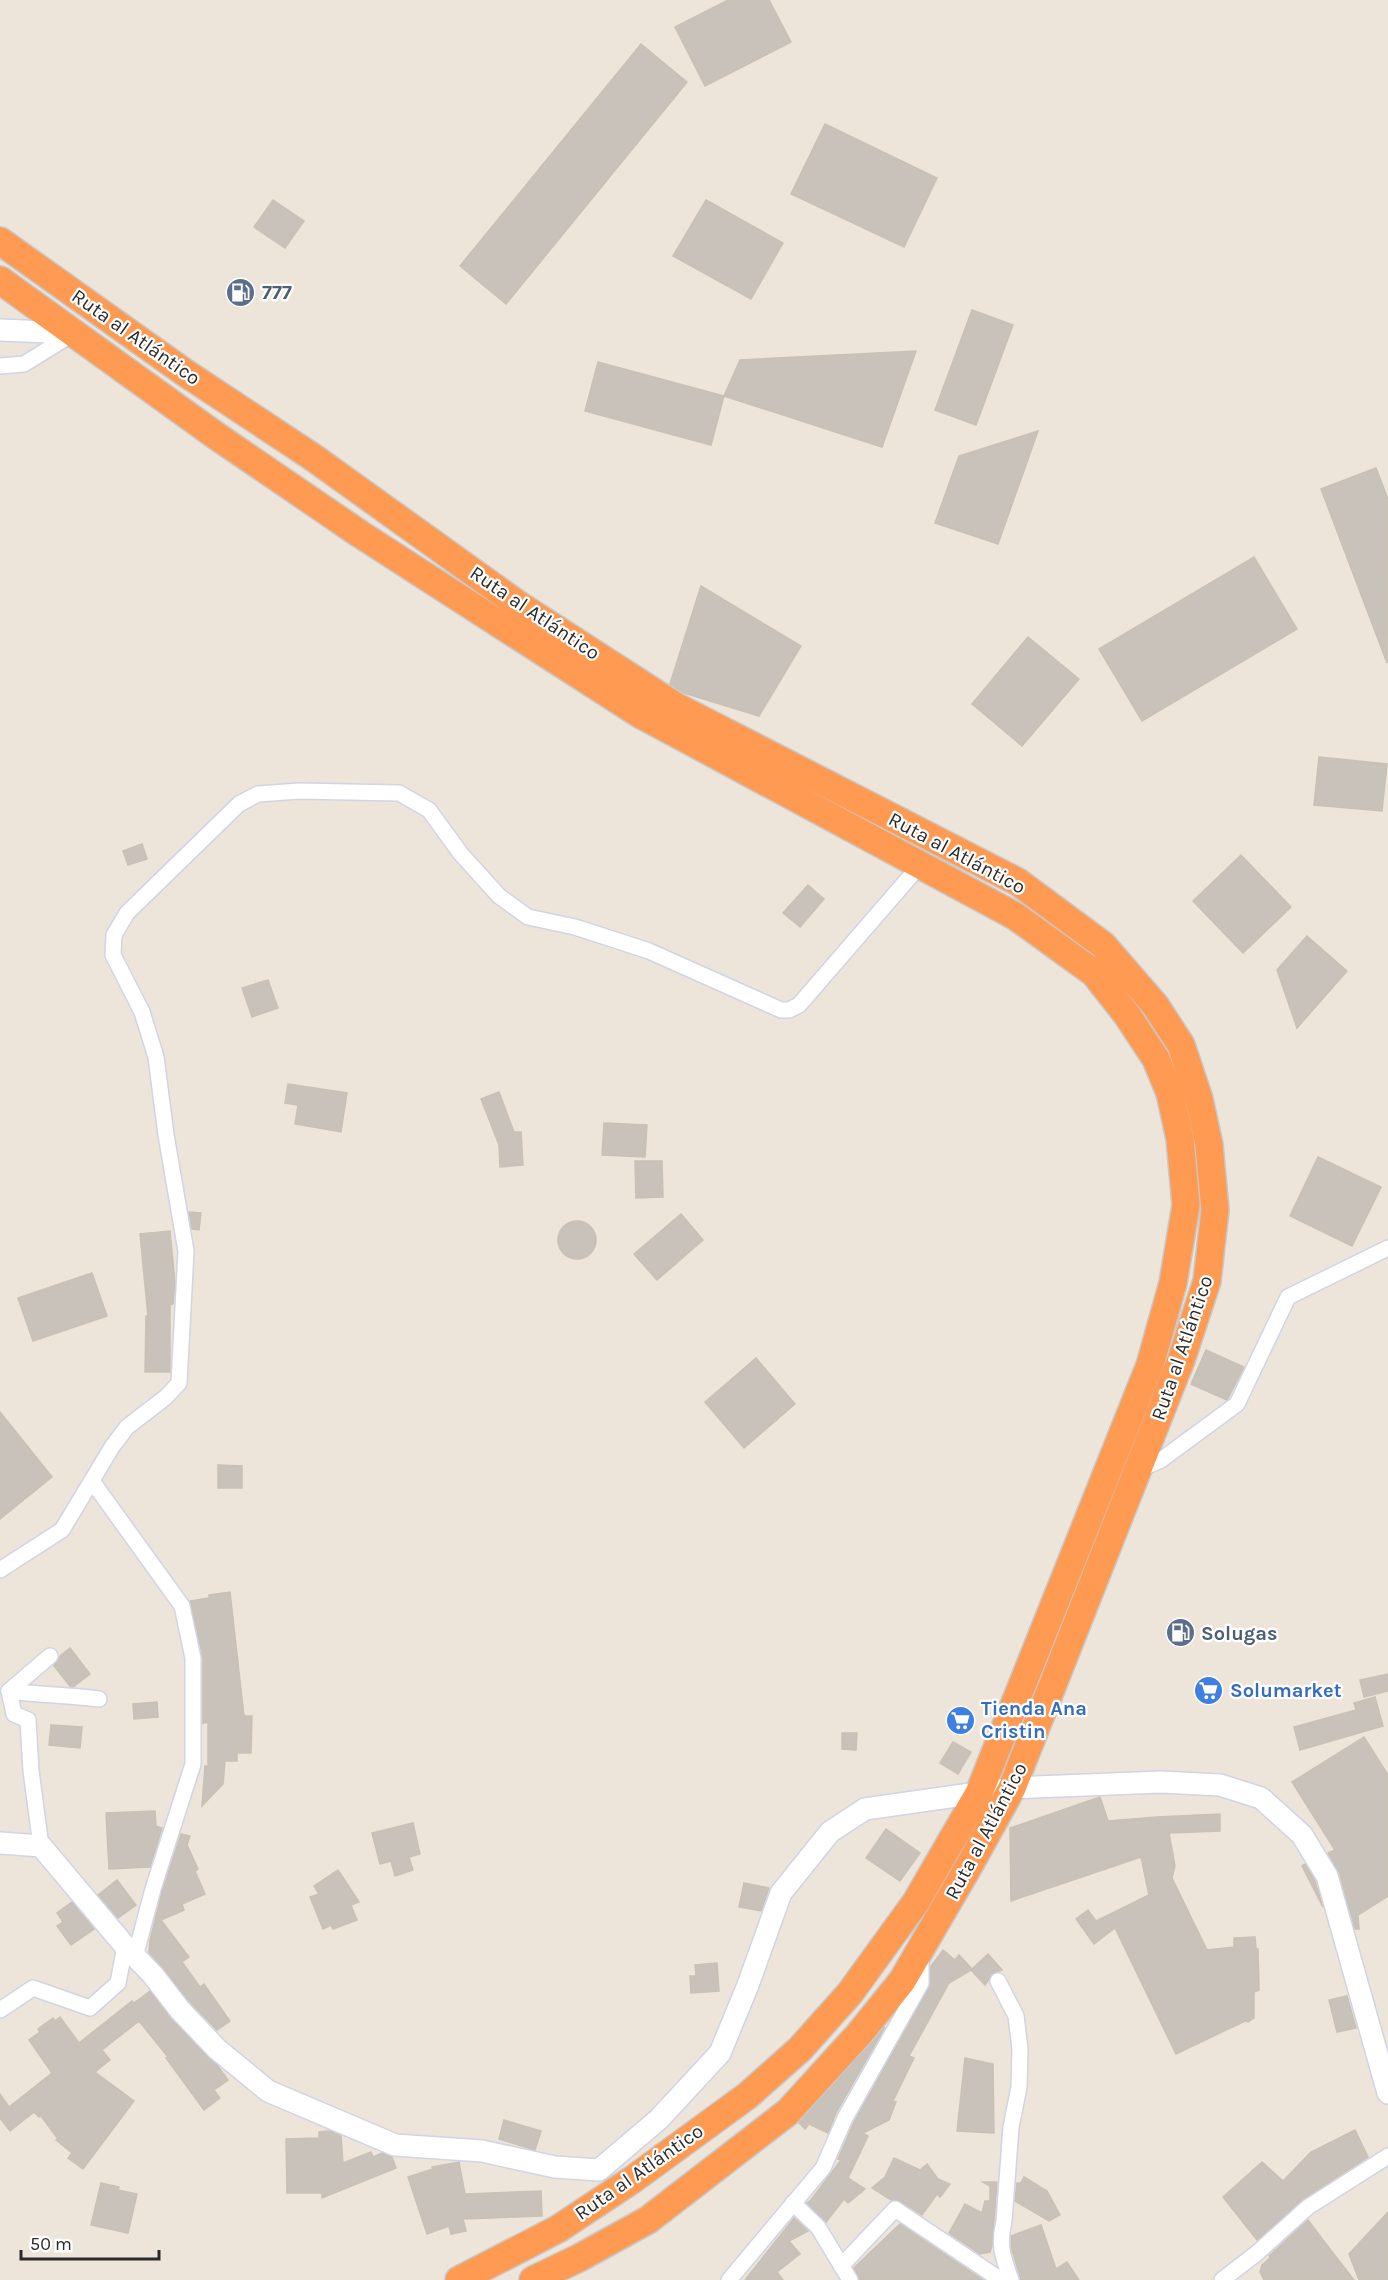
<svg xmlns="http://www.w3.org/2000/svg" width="1388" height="2280" font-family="Karla,sans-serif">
	<rect width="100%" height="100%" fill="#ede5da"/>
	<!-- building -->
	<g fill="#c8c2ba" stroke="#c8c1b4" stroke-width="1.5">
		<path d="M728,0H769L791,42L705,86L675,27Z"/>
		<path d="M641,44L687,82L506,304L460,266Z"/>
		<path d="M825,124L937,178L904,247L791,194Z"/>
		<path d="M273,200L304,221L285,248L254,227Z"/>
		<path d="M706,200L783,243L751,299L673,256Z"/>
		<path d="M972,310L1013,325L976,425L935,410Z"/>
		<path d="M916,351L882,447L724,396L740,360Z"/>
		<path d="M598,362L724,396L711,445L585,411Z"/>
		<path d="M1038,431L998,544L935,523L959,456Z"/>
		<path d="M1376,468L1388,499L1387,663L1321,489Z"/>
		<path d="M1254,557L1297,629L1142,721L1099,649Z"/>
		<path d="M701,586L801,646L759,716L684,693L670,684Z"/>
		<path d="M1028,637L1079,679L1022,746L972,704Z"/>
		<path d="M1319,757L1387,764L1382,811L1314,805Z"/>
		<path d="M142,844L147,859L128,865L123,851Z"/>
		<path d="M1241,855L1291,907L1243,953L1193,901Z"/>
		<path d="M808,885L824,899L800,927L783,913Z"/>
		<path d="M1307,936L1347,971L1297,1028L1277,970Z"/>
		<path d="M268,980L278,1008L252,1017L242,988Z"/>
		<path d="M288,1084L347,1093L341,1132L295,1124L298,1105L285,1103Z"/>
		<path d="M499,1092L514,1132H521L523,1165L500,1167L499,1145L481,1099Z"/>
		<path d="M604,1123L647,1125L645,1157L602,1155Z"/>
		<path d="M1318,1157L1381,1187L1352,1246L1290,1216Z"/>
		<path d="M635,1161H662L663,1197L636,1198Z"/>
		<path d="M189,1212L201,1213L199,1230L192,1229Z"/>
		<path d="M681,1214L703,1240L657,1280L634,1254Z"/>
		<circle cx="577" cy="1240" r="19"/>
		<path d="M170,1231L175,1283L173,1304L170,1305V1372H145L146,1316H148L140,1234Z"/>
		<path d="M92,1273L107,1316L33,1341L18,1298Z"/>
		<path d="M1206,1350L1244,1367L1227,1400L1191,1384Z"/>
		<path d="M756,1358L795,1404L744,1448L705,1402Z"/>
		<path d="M0,1412L52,1477L0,1519Z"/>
		<path d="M218,1465L242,1466V1488H218Z"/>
		<path d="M230,1592L244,1716H252L251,1753H237V1761H225L223,1784L202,1806L205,1766H208V1722L203,1723V1658L190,1601L209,1598V1595Z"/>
		<path d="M70,1648L90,1674L73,1687L70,1686L54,1666L60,1656Z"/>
		<path d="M1388,1674V1691L1364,1697L1360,1680Z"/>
		<path d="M1375,1697L1383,1726L1300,1750L1294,1727L1356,1710L1354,1703Z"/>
		<path d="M157,1702L158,1717L134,1719L133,1704Z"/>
		<path d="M51,1725L82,1727L80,1748L49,1745Z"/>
		<path d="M842,1733H857L856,1750L842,1749Z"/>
		<path d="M1364,1737L1388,1775V1896L1358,1915L1359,1929H1355L1339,1872L1328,1853L1335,1850L1292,1782Z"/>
		<path d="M953,1742L971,1752L958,1774L940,1763Z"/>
		<path d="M1100,1797L1108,1821L1157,1817L1220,1814V1831L1169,1833L1175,1866L1172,1878L1207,1950L1234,1947V1938L1255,1937L1256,1949H1258L1259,1990L1254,1992V2018L1248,2022L1245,2021L1176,2054L1115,1928L1094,1944L1076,1919L1088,1910L1096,1921L1149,1895L1141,1857L1011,1901L1010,1828Z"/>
		<path d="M155,1811L156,1826L162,1828L150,1867L109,1869L106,1813Z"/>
		<path d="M413,1823L420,1854L409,1857L413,1870L395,1876L391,1861L380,1864L372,1833Z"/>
		<path d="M886,1829L920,1853L900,1881L866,1858Z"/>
		<path d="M181,1834L190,1836L187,1845L198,1869L195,1871L205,1894L182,1904L184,1910L161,1920L189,1957L182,1962L200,1987L204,1984L230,2021L217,2030L190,2002L149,1952L150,1940L162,1892Z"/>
		<path d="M1305,1864L1315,1881L1323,1907L1302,1866Z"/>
		<path d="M338,1870L359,1902L351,1905L357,1920L333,1929L331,1925L323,1929L310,1897L319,1894L314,1886Z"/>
		<path d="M117,1880L136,1905L118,1918L98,1895Z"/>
		<path d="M744,1883L769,1888L761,1911L739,1907Z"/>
		<path d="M72,1902L94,1929L71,1945L57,1926L63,1922L57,1913Z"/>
		<path d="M943,1950L955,1960L959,1955L972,1969L988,1954L1002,1970L993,1973L985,1985L971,1970L949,1983L909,2056L914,2058L893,2101L896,2102L889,2120L863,2133L868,2136L848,2178L865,2189L848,2203L844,2199L826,2222L807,2203L811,2200L841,2160L838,2159L854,2122L929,1988L931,1966Z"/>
		<path d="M717,1963L719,1991L691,1993L690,1976H696L695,1965Z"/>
		<path d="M150,1991L171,2019L217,2065L228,2080L214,2090L220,2098L204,2110L166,2058L168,2057L139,2021L102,2050L110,2060L95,2072L134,2101L83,2169L68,2158L72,2153L56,2140L58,2139L41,2116L39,2117L34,2112L10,2131L0,2118V2094L9,2107L52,2073L29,2040L40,2032L38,2029L53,2018L55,2021L60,2017L79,2043L132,2001L134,2003Z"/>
		<path d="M1347,1996L1356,2028L1337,2032L1329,2000Z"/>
		<path d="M885,2027L836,2113L828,2133L809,2124L805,2129L799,2123Z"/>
		<path d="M965,2058L993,2064L994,2133L957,2131Z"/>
		<path d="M504,2120L541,2131L535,2150L499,2139Z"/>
		<path d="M1355,2130L1368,2157L1303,2199L1257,2240L1223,2197L1262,2162L1283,2181L1311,2152Z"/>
		<path d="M330,2131L341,2136L343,2163L371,2152L373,2157L382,2153L392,2157L396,2168L322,2198V2193H287L286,2139L319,2138V2132Z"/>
		<path d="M894,2158L920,2170L927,2164L938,2179L950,2184L940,2197L937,2194L922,2215L900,2201L891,2200L872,2188L885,2177Z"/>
		<path d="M459,2162L465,2194L541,2191L542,2216L463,2219L466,2231L451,2234L449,2226L427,2234L408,2177L433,2169L432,2167Z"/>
		<path d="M1024,2177L1047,2191L1060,2215L1049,2221L1015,2201L1017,2183H1021Z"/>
		<path d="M983,2182H997L992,2246L990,2252L980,2254L949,2233L965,2204L982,2213L985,2201H990V2186Z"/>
		<path d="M101,2183L119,2187L118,2190L137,2194L128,2233L91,2225Z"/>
		<path d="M1388,2212V2280H1359L1349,2254Z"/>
		<path d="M794,2218L808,2231L789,2241L800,2254L777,2272L783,2280H745Z"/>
		<path d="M1308,2220L1323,2240L1354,2280H1264L1260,2272L1262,2265L1270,2258L1269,2256Z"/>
		<path d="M900,2224L983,2280H860L854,2268Z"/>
		<path d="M1041,2225L1056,2269L1067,2262L1079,2280H1021L1012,2250L1011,2236Z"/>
	</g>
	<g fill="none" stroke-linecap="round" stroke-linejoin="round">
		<defs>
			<g id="street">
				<path d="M0,366L24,364L74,333"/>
				<path d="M1138,1470L1161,1460L1237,1404L1288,1297L1388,1248"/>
				<path d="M92,1481L182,1606L193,1658V1764L153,1889L135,1957"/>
				<path d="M0,1570L62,1530L112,1447L127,1427L166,1397L179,1383L186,1251L166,1135L156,1057L142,1012L113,955L114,935L127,913L239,804L258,794L299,791L399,793L429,810L461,854L499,896L528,917L575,927L649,951L781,1010H789L799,1005L921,864"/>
				<path d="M9,1691C39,1695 69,1695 99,1699"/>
				<path d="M41,1846L31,1771L28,1720L14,1714L9,1691L50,1656"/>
				<path d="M998,1981L1016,2016L1020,2049L1019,2087L1011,2127L1004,2221C998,2246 1003,2257 1011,2280"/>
				<path d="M0,2010L33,1988L90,2008L118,1983L125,1946"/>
				<path d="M793,2203L818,2227L850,2280"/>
				<path d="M841,2266L895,2209L1001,2280"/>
				<path d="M729,2280L823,2168L845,2118L921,1983V1957"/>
				<path d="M1222,2280L1257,2253L1308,2207L1388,2156"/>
			</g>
			<g id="secondary">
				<path d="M0,330L74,333"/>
				<path d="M0,1843L41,1846L125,1946L153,1975L180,2010L217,2049L268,2091L395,2145L482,2151L555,2167L599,2170L659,2119L720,2053L748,1985L781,1893L830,1832L865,1809L1012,1788L1161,1782L1220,1785L1261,1798L1302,1835L1327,1876L1388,2093"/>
			</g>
			<g id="highway">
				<path d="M0,241L184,372L314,458L516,603L677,707L1018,882L1103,945L1155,1005L1181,1045L1199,1099L1209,1145L1215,1210L1207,1281L1181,1360L1012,1788L970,1864L902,1981L860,2033L788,2112L648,2220L579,2258L533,2280"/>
				<path d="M0,280L215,435L360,534L638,713L1015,916L1094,973L1127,1015L1156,1059L1170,1093L1180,1139L1186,1205L1173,1283L1150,1365L979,1793L916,1902L850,1993L800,2049L747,2096L632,2180L558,2229L459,2280"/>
			</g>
		</defs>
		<!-- street casing -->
		<use href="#street" stroke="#d0d4e4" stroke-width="18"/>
		<!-- secondary casing -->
		<use href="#secondary" stroke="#d0d4e4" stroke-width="24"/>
		<!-- highway casing -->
		<use href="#highway" stroke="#c8c8c8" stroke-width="30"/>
		<!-- street -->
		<use href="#street" stroke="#fff" stroke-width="15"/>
		<!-- secondary -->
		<use href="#secondary" stroke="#fff" stroke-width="21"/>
		<!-- highway -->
		<use href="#highway" stroke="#ff9a53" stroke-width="27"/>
	</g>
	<!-- icons -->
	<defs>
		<symbol id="fuel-disc" viewBox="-11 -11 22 22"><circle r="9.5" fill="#5c6f8a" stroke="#fff"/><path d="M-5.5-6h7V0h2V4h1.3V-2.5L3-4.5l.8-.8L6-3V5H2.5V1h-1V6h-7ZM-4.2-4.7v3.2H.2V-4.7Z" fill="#fff"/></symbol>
		<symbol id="supermarket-disc" viewBox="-11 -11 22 22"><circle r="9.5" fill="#3f7fe0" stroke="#fff"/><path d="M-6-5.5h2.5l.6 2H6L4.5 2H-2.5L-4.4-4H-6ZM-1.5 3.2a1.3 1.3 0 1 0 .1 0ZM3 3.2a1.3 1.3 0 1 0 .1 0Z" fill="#fff"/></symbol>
	</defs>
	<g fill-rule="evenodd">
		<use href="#fuel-disc" x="224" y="276" width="33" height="33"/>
		<use href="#fuel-disc" x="1164" y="1616" width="33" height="33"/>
		<use href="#supermarket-disc" x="1192" y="1674" width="33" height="33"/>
		<use href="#supermarket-disc" x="944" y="1704" width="33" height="33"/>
	</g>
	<g text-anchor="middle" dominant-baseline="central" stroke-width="4.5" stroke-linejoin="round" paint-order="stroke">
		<!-- service labels -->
		<g font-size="20" font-weight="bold" fill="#4e5e75" stroke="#fff" text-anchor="start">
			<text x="262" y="292">777</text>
			<text x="1201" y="1633">Solugas</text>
		</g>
		<!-- street labels -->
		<g font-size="20" fill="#2a2a2a" stroke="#fff">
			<text transform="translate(136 337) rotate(35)">Ruta al Atlántico</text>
			<text transform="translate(535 613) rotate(34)">Ruta al Atlántico</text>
			<text transform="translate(957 853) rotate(28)">Ruta al Atlántico</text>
			<text transform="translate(1182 1348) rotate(-71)">Ruta al Atlántico</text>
			<text transform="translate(986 1831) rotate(-62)">Ruta al Atlántico</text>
			<text transform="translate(639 2172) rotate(-35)">Ruta al Atlántico</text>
		</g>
		<!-- shop labels -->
		<g font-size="20" font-weight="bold" fill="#366cbe" stroke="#fff" text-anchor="start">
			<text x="1230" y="1690">Solumarket</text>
			<text x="981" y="1708">Tienda Ana<tspan x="981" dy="23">Cristin</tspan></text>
		</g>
	</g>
	<!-- scale -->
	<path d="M21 2250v9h138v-9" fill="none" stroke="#2a2a2a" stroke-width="3"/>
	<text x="30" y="2250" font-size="18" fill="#2a2a2a" stroke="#ffffff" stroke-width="4.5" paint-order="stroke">50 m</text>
</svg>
